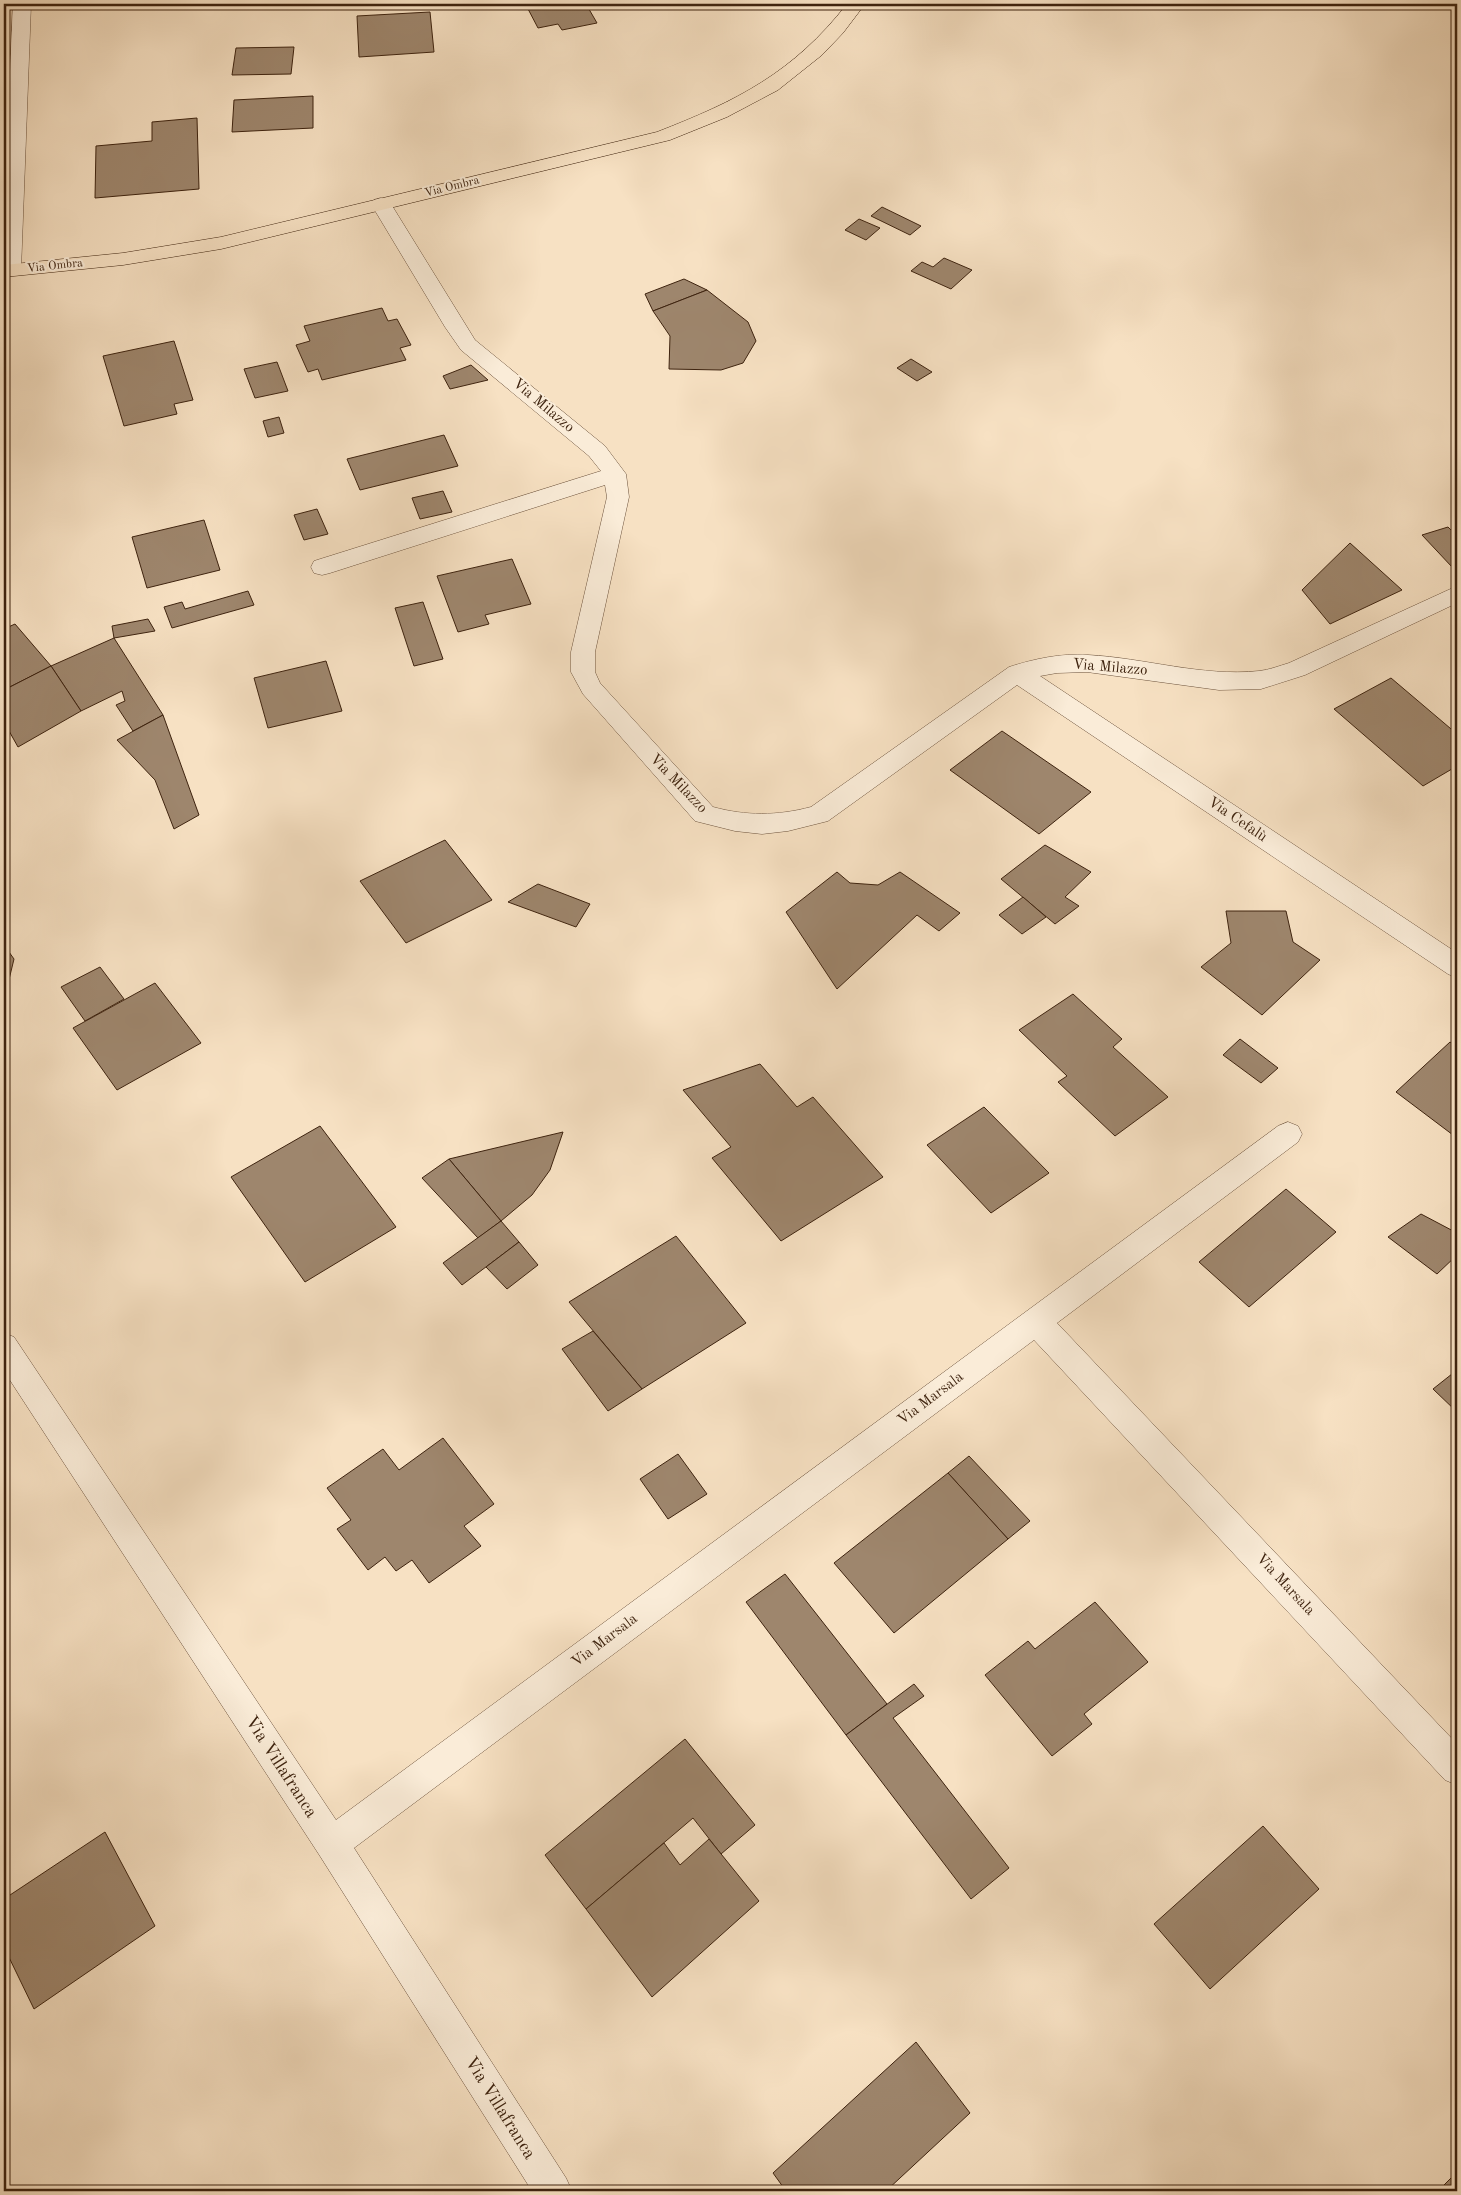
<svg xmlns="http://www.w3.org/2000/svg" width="1461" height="2195" font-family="'Old Standard TT',serif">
	<rect width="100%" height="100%" fill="#f7e1c3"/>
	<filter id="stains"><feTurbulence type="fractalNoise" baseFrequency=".004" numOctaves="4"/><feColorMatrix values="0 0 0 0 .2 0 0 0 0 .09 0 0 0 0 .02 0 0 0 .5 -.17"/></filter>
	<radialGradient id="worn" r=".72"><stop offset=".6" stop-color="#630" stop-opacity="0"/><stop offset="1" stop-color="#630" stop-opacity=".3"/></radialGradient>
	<!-- building -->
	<g fill="#9e866d" stroke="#3e230f">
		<path d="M542,4H586L597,23L562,30L558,24L538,28L527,7Z"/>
		<path d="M430,12L434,52L359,57L357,16Z"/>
		<path d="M294,47L291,74L232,75L236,48Z"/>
		<path d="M313,96V128L232,132L234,100Z"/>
		<path d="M197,118L199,189L95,198L96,146L152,141V122Z"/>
		<path d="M882,207L921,226L910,235L871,216Z"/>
		<path d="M859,219L880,228L866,240L845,230Z"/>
		<path d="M944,258L972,270L951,289L911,271L922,262L933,267Z"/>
		<path d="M684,279L707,290L653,311L645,294Z"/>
		<path d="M707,290L748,322L756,341L743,363L721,370L669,369L670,336L653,311Z"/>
		<path d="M382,308L388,321L397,319L411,345L400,348L406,360L322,380L318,369L308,372L296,345L310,341L304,326Z"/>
		<path d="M174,341L193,400L174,404L177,414L124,426L103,356Z"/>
		<path d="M911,359L932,372L917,381L897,368Z"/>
		<path d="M277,362L288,391L255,398L244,369Z"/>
		<path d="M471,365L488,380L450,389L443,376Z"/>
		<path d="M279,417L284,433L268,437L263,421Z"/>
		<path d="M444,435L458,466L360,490L347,459Z"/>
		<path d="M443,491L452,512L420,519L412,498Z"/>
		<path d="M317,509L328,534L304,540L294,515Z"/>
		<path d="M204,520L220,570L147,588L132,537Z"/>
		<path d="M1448,527L1457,536V565L1452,567L1422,535Z"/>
		<path d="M1350,543L1402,590L1330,624L1302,590Z"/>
		<path d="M512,559L531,604L485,615L489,624L458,632L437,576Z"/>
		<path d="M248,591L254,605L172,628L164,607L182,602L185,609Z"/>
		<path d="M423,602L443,659L414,666L395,608Z"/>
		<path d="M148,619L155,631L114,638L112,626Z"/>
		<path d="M15,624L51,666L4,690V629Z"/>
		<path d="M114,638L163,715L133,731L116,705L125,701L122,691L81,711L51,666Z"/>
		<path d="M326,661L342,711L268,728L254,678Z"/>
		<path d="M51,666L81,711L18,747L4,722V690Z"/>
		<path d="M1391,678L1457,734V766L1423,786L1334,709Z"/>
		<path d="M163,715L199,815L174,829L155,780L117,740Z"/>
		<path d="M1002,731L1091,792L1039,834L950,770Z"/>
		<path d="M445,840L492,900L406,943L360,881Z"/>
		<path d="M1045,845L1091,872L1065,897L1079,906L1055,924L1001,879Z"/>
		<path d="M837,872L850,883L878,885L900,872L960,913L939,931L917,915L837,989L786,912Z"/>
		<path d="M538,884L590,904L576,927L508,902Z"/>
		<path d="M1023,897L1046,917L1022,934L999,915Z"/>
		<path d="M1226,911H1286L1293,942L1320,960L1262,1015L1201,967L1231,943Z"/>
		<path d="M4,945L14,959L4,1000Z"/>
		<path d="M100,967L124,999L85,1021L61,987Z"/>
		<path d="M155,983L201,1043L117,1090L73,1028Z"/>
		<path d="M1073,994L1122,1039L1113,1047L1168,1097L1115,1136L1058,1082L1067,1076L1019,1030Z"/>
		<path d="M1240,1039L1278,1068L1261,1083L1223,1055Z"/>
		<path d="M1450,1042L1457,1047V1138L1396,1092Z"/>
		<path d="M760,1064L797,1107L813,1097L883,1177L781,1241L712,1158L731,1147L683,1090Z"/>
		<path d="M984,1107L1049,1173L991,1213L927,1145Z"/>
		<path d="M320,1126L396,1227L305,1282L231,1177Z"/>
		<path d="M563,1132L550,1170L532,1195L501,1221L449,1159Z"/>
		<path d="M449,1159L501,1221L478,1238L422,1178Z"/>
		<path d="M1286,1189L1336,1232L1249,1307L1199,1262Z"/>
		<path d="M1421,1214L1457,1233V1255L1437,1274L1388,1237Z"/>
		<path d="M501,1221L519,1242L462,1285L443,1263Z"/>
		<path d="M676,1236L746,1323L642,1389L569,1302Z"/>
		<path d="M519,1242L538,1265L507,1289L486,1267Z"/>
		<path d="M593,1331L642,1389L608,1411L562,1349Z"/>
		<path d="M1457,1370V1412L1433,1389Z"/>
		<path d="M443,1438L494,1504L464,1526L481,1546L429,1583L412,1560L396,1571L385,1557L368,1570L337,1529L351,1520L327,1488L383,1449L399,1470Z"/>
		<path d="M678,1454L707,1494L668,1519L640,1479Z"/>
		<path d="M969,1456L1030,1521L1008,1539L948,1473Z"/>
		<path d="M948,1473L1008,1539L894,1633L834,1563Z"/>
		<path d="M785,1574L887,1704L846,1735L746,1602Z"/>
		<path d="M1095,1602L1148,1662L1084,1714L1092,1724L1052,1756L985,1675L1028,1641L1035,1649Z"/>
		<path d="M914,1684L924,1696L893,1718L1009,1868L971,1899L846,1735Z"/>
		<path d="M685,1739L755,1825L721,1854L693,1818L586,1909L545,1855Z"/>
		<path d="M1263,1826L1319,1889L1210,1989L1154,1924Z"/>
		<path d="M105,1832L155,1926L34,2009L4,1947V1899Z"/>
		<path d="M709,1839L759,1901L652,1997L586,1909L664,1843L680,1865Z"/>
		<path d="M916,2042L970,2113L886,2191H786L773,2173Z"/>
		<path d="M1456,2173L1457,2191H1438Z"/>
	</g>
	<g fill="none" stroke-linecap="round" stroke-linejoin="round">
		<defs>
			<g id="minor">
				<path d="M13,4H31L21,270L18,274L11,276L4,274V207Z"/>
				<path d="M381,198L388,200L391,204L475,340L605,446L626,474L629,497L595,652V672L600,683L713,807C746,816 777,816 811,807L1009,667C1034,659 1061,653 1088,655C1145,658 1202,677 1259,671C1269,670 1279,666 1289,663L1457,586V603L1305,675L1261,689L1219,690L1087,672L1057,673L1040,676L1457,953V978L1448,974L1017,685L828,821L788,831L762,834L735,831L695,821L583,694L571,672V652L607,497L605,485L330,573L322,575L314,573L311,567L314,561L601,471L589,456L461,350L445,327L371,204L374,200Z"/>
				<path d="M1288,1122L1298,1126L1302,1134L1298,1142L1057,1323L1457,1744V1785L1445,1780L1034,1340L354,1848L566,2178L572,2191H532L320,1856L4,1371V1333L14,1337L336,1820L1278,1126Z"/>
			</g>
			<path id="major" d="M847,4H865L843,33L822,55L778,90L727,117L670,140L221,249L123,265L4,277V265L123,253L221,237L657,132C737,101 793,73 847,4Z"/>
		</defs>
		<!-- minor casing -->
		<use href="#minor" stroke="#6c523c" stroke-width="1"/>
		<!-- major casing -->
		<use href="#major" stroke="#3e230f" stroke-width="1"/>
		<!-- minor -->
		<use href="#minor" fill="#faecd8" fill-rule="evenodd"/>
		<!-- major -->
		<use href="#major" fill="#f7e1c3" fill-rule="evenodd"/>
	</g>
	<g text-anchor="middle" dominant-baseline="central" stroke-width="4" stroke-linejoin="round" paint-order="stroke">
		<!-- far-street labels -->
		<g font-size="12" fill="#3e230f" stroke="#faecd8">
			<text transform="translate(452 187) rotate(-14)">Via Ombra</text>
			<text transform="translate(55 266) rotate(-6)">Via Ombra</text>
		</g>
		<!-- street labels -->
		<g font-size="15" fill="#3e230f" stroke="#faecd8">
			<text transform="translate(543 406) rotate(40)">Via Milazzo</text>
			<text transform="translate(1110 668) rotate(5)">Via Milazzo</text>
			<text transform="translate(678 784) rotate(46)">Via Milazzo</text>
			<text transform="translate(1237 820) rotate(34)">Via Cefalù</text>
			<text transform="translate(931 1399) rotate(-37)">Via Marsala</text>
			<text transform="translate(1285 1585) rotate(47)">Via Marsala</text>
			<text transform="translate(605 1641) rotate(-37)">Via Marsala</text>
		</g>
		<!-- near-street labels -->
		<g font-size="18" fill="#3e230f" stroke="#faecd8">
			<text transform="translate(281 1767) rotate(57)">Via Villafranca</text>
			<text transform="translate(500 2108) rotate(58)">Via Villafranca</text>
		</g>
	</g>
	<!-- margin -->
	<rect width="1461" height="2195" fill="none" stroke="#f7e1c3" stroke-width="20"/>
	<rect x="5" y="5" width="1451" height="2185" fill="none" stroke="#3e230f" stroke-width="2.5"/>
	<rect x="10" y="10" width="1441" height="2175" fill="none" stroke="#3e230f"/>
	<rect width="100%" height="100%" filter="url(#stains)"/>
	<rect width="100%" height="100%" fill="url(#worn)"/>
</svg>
